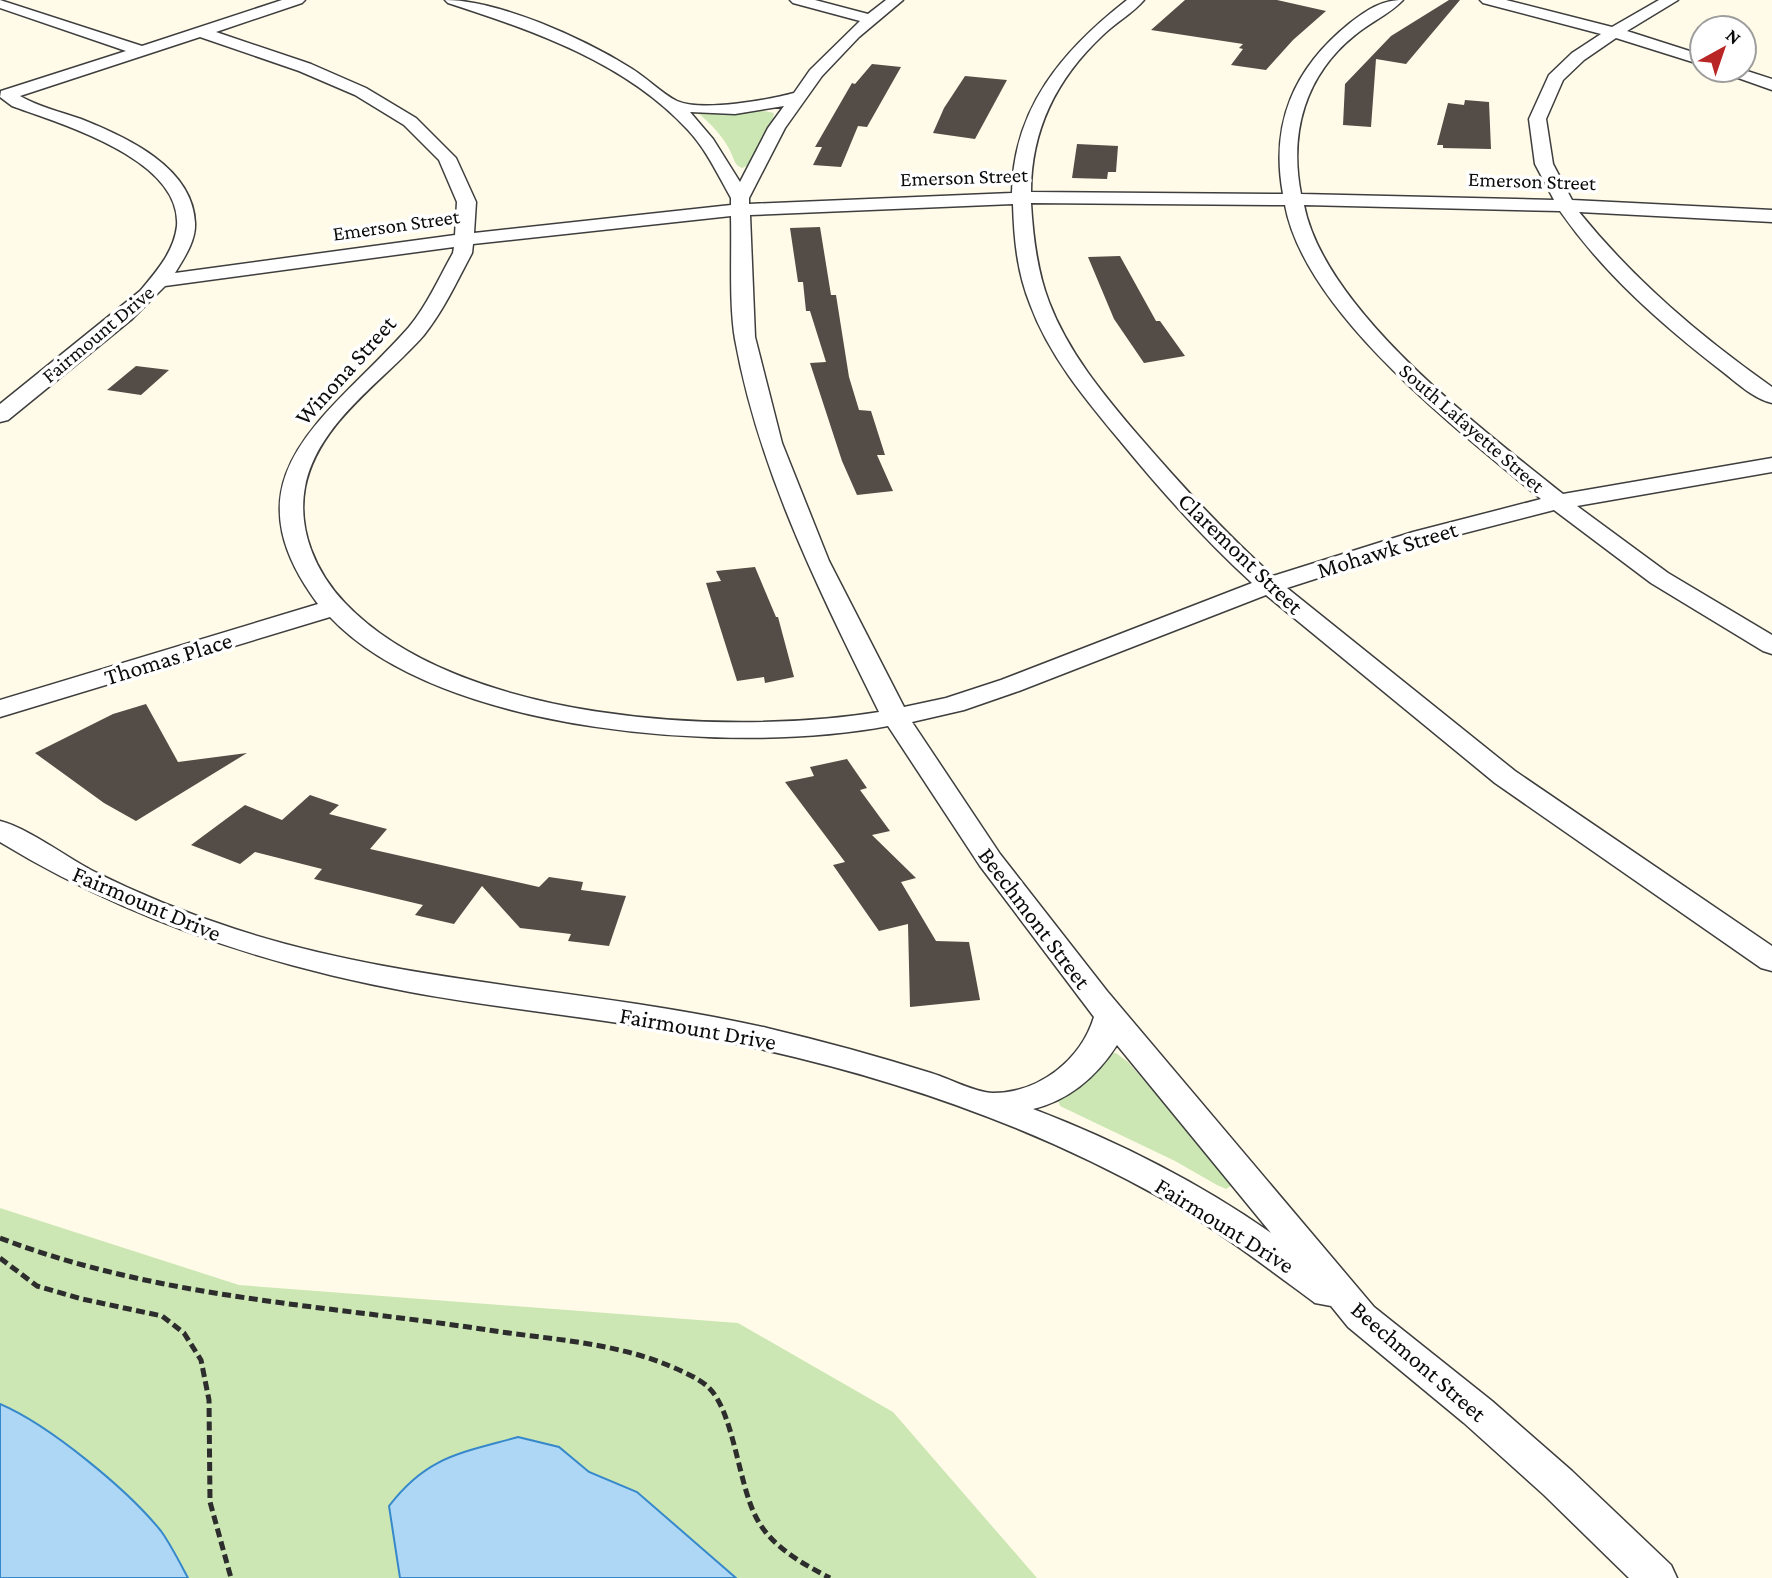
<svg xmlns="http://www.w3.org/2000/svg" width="1772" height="1578" font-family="'Crimson Pro',serif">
	<rect width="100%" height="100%" fill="#fffbe8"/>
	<!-- green -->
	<g fill="#cce7b4">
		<path d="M764,111L774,113L773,118L752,164L742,168C735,165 735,162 732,155C725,138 712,125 698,113Z"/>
		<path d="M1111,1053H1116L1128,1062L1234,1184L1226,1189L1217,1185L1175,1161L1060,1106L1057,1098Z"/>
		<path d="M0,1208L239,1285L738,1323L893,1412L1037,1578H0Z"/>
	</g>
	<!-- water -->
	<g fill="#aed7f5" stroke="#3688cb" stroke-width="2">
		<path d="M0,1404C49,1425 127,1489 161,1531C171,1545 180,1563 188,1578H0Z"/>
		<path d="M518,1437L559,1447L589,1472L637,1492L736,1578H400L389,1506C427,1456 461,1453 518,1437Z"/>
	</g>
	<!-- building -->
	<g fill="#534c47">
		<path d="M1185,0H1277L1326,11L1293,40L1266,70L1231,65L1243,49L1239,48L1243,44L1151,30Z"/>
		<path d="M1449,0H1460L1406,64L1376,59L1371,127L1343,125L1345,84L1391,36Z"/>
		<path d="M872,64L901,67L867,127L858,126L841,167L813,165L822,147H815L852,83L855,84Z"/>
		<path d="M965,76L1007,80L975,139L933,133L944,108Z"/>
		<path d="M1465,100L1489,102L1491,149L1443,148V145H1437L1448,103L1464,105Z"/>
		<path d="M1077,144L1118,146L1116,172H1108L1107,179L1072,178Z"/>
		<path d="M820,227L831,295H836L849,377L859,410L871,411L885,455H877L893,491L857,495L842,461L810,363L826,362L810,311H806L803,282H798L790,228Z"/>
		<path d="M1120,256L1156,321H1160L1185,356L1144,363L1114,319L1088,257Z"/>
		<path d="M136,366L169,370L141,395L107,390Z"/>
		<path d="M755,567L776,617H778L794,677L765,683L764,677L737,681L706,583L721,581L716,571Z"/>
		<path d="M146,704L178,762L247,753L136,821L104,803L35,753L113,714Z"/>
		<path d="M847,759L867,788L860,790L890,831L872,835L916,878L901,882L936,941L969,942L980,1000L910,1007L908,924L879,931L833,865L845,862L785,782L814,776L810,767Z"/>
		<path d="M310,795L339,805L329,814L387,829L370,849L539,887L549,877L583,882L581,890L626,896L609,946L568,941L571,934L520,928L482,886L454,924L415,915L423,905L314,879L322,869L255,852L240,864L191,845L245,805L282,820Z"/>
	</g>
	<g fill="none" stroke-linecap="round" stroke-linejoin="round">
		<defs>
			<g id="minor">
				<path d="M0,0L142,46L282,0H305L302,3L216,32L311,64L366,88L416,118L456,158L476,202L474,233L731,205V198C718,175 706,149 688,130C625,62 534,31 448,3L445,0C499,0 584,39 629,67C645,76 662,94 677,101C702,112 768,100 794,93L810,70L860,21L793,3L790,0H815L868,14L886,0H903L859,37L822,76L785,128L749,198V204L1012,193C1013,108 1063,50 1127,0H1144C1132,14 1115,23 1103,35C1057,78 1031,129 1031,192L1283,194C1270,123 1294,68 1350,23C1367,10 1381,0 1403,0C1390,14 1369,23 1355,35C1305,75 1289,133 1301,194L1554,200L1535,164L1529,119L1549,75L1572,53L1601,34L1483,3L1480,0H1506L1612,27L1659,0H1678L1627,31L1702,55V65L1616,38L1584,60L1563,80L1546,119L1553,164L1572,200L1772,210V222L1579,212C1635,281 1700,336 1772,387V403C1754,399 1737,383 1723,372C1662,325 1604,274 1560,211L1304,205C1325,311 1482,429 1563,494L1772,458V472L1577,506L1668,573L1772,635V654L1763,651L1651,583L1554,510L1430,542L1287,588L1515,771L1772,946V971L1761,968L1495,783L1266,595L1019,691L964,710L912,722L1000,854L1107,991L1374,1307L1492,1401L1572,1471L1671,1565L1677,1578H1629L1544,1495L1464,1423L1348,1327L1331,1306L1315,1303C1266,1267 1217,1229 1163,1199C1025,1121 873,1071 718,1040C616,1019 512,1011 410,992C264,965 127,919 0,842V821C28,828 66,857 93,871C139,894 186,913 235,929C407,985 591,988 767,1028C822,1041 877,1056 931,1073C948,1078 976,1093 993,1093C1039,1093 1081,1060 1094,1017L980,866L888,726C737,755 441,735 330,617L0,717V700L318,604C221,474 330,417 409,327C427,305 439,278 453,253L454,247L165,286L132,319L8,420L0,422V404L140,291C156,272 174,252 177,226C182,159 61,124 12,106L0,97L1,91L126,51L0,8ZM200,37L299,71L355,95L404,125L439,160L457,202L455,235L175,273C184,258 196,241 195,223C193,167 126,137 81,119C61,112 39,107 20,96ZM784,106L768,128L740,182L713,139L690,112L735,114ZM1031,203L1285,205C1305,313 1459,431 1541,499L1413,532L1273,576C1224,532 1180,484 1137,434C1103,394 1068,352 1049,302C1037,271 1033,237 1031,203ZM1013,204C1014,238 1017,272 1030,304C1049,356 1086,400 1121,442C1162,492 1205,540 1252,583L1001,680L946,698L904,707L829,561L782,443L755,337L750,215ZM731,216C732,254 729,303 735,339C759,472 820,592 879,712C726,737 458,722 345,603C316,573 297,530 305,487C318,422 383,382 424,335C444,310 457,281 472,253L473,244ZM1117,1045L1271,1233C1198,1182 1117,1141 1033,1109C1070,1100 1097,1076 1117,1045Z"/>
				<path d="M1722,70H1744L1772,79V90L1724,73Z"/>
			</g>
		</defs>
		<!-- minor casing -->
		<use href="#minor" stroke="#3e3e3e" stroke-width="3"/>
		<!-- path -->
		<g stroke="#2d2d2d" stroke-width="5" stroke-dasharray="9 4.5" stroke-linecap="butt">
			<path d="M0,1238C156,1298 324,1305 488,1330C546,1339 610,1342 665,1364C677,1369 697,1377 707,1386C734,1409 738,1485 757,1519C772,1547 803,1564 830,1578"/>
			<path d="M0,1258L37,1286L82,1299L162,1316L184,1333L201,1360L209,1400L210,1502L231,1578"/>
		</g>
		<!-- minor -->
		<use href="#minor" fill="#fff" fill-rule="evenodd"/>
	</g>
	<g text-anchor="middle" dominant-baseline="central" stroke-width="7" stroke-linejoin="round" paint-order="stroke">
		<!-- far-street labels -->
		<g font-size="21" fill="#0b0b0b" stroke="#fff">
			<text transform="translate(964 177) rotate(-2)">Emerson Street</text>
			<text transform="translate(1532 181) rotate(2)">Emerson Street</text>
			<text transform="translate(396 225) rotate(-8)">Emerson Street</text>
			<text transform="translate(98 334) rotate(-40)">Fairmount Drive</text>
			<text transform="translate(1472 428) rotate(41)">South Lafayette Street</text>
		</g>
		<!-- street labels -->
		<g font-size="24" fill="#0b0b0b" stroke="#fff">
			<text transform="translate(345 370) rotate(-48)">Winona Street</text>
			<text transform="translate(1387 549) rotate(-17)">Mohawk Street</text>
			<text transform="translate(1241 553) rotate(44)">Claremont Street</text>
			<text transform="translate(168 658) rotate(-17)">Thomas Place</text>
			<text transform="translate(147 903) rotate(23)">Fairmount Drive</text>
			<text transform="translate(1035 918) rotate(53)">Beechmont Street</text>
			<text transform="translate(698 1028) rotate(10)">Fairmount Drive</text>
			<text transform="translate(1225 1225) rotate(32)">Fairmount Drive</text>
			<text transform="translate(1419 1361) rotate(41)">Beechmont Street</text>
		</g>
	</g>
	<!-- north arrow -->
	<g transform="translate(1723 49) rotate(40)"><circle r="33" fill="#ffffff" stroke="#9d9d9d" stroke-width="2"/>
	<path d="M0-5L12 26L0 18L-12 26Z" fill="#b82625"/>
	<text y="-10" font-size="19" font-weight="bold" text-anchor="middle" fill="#0b0b0b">N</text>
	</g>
</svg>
